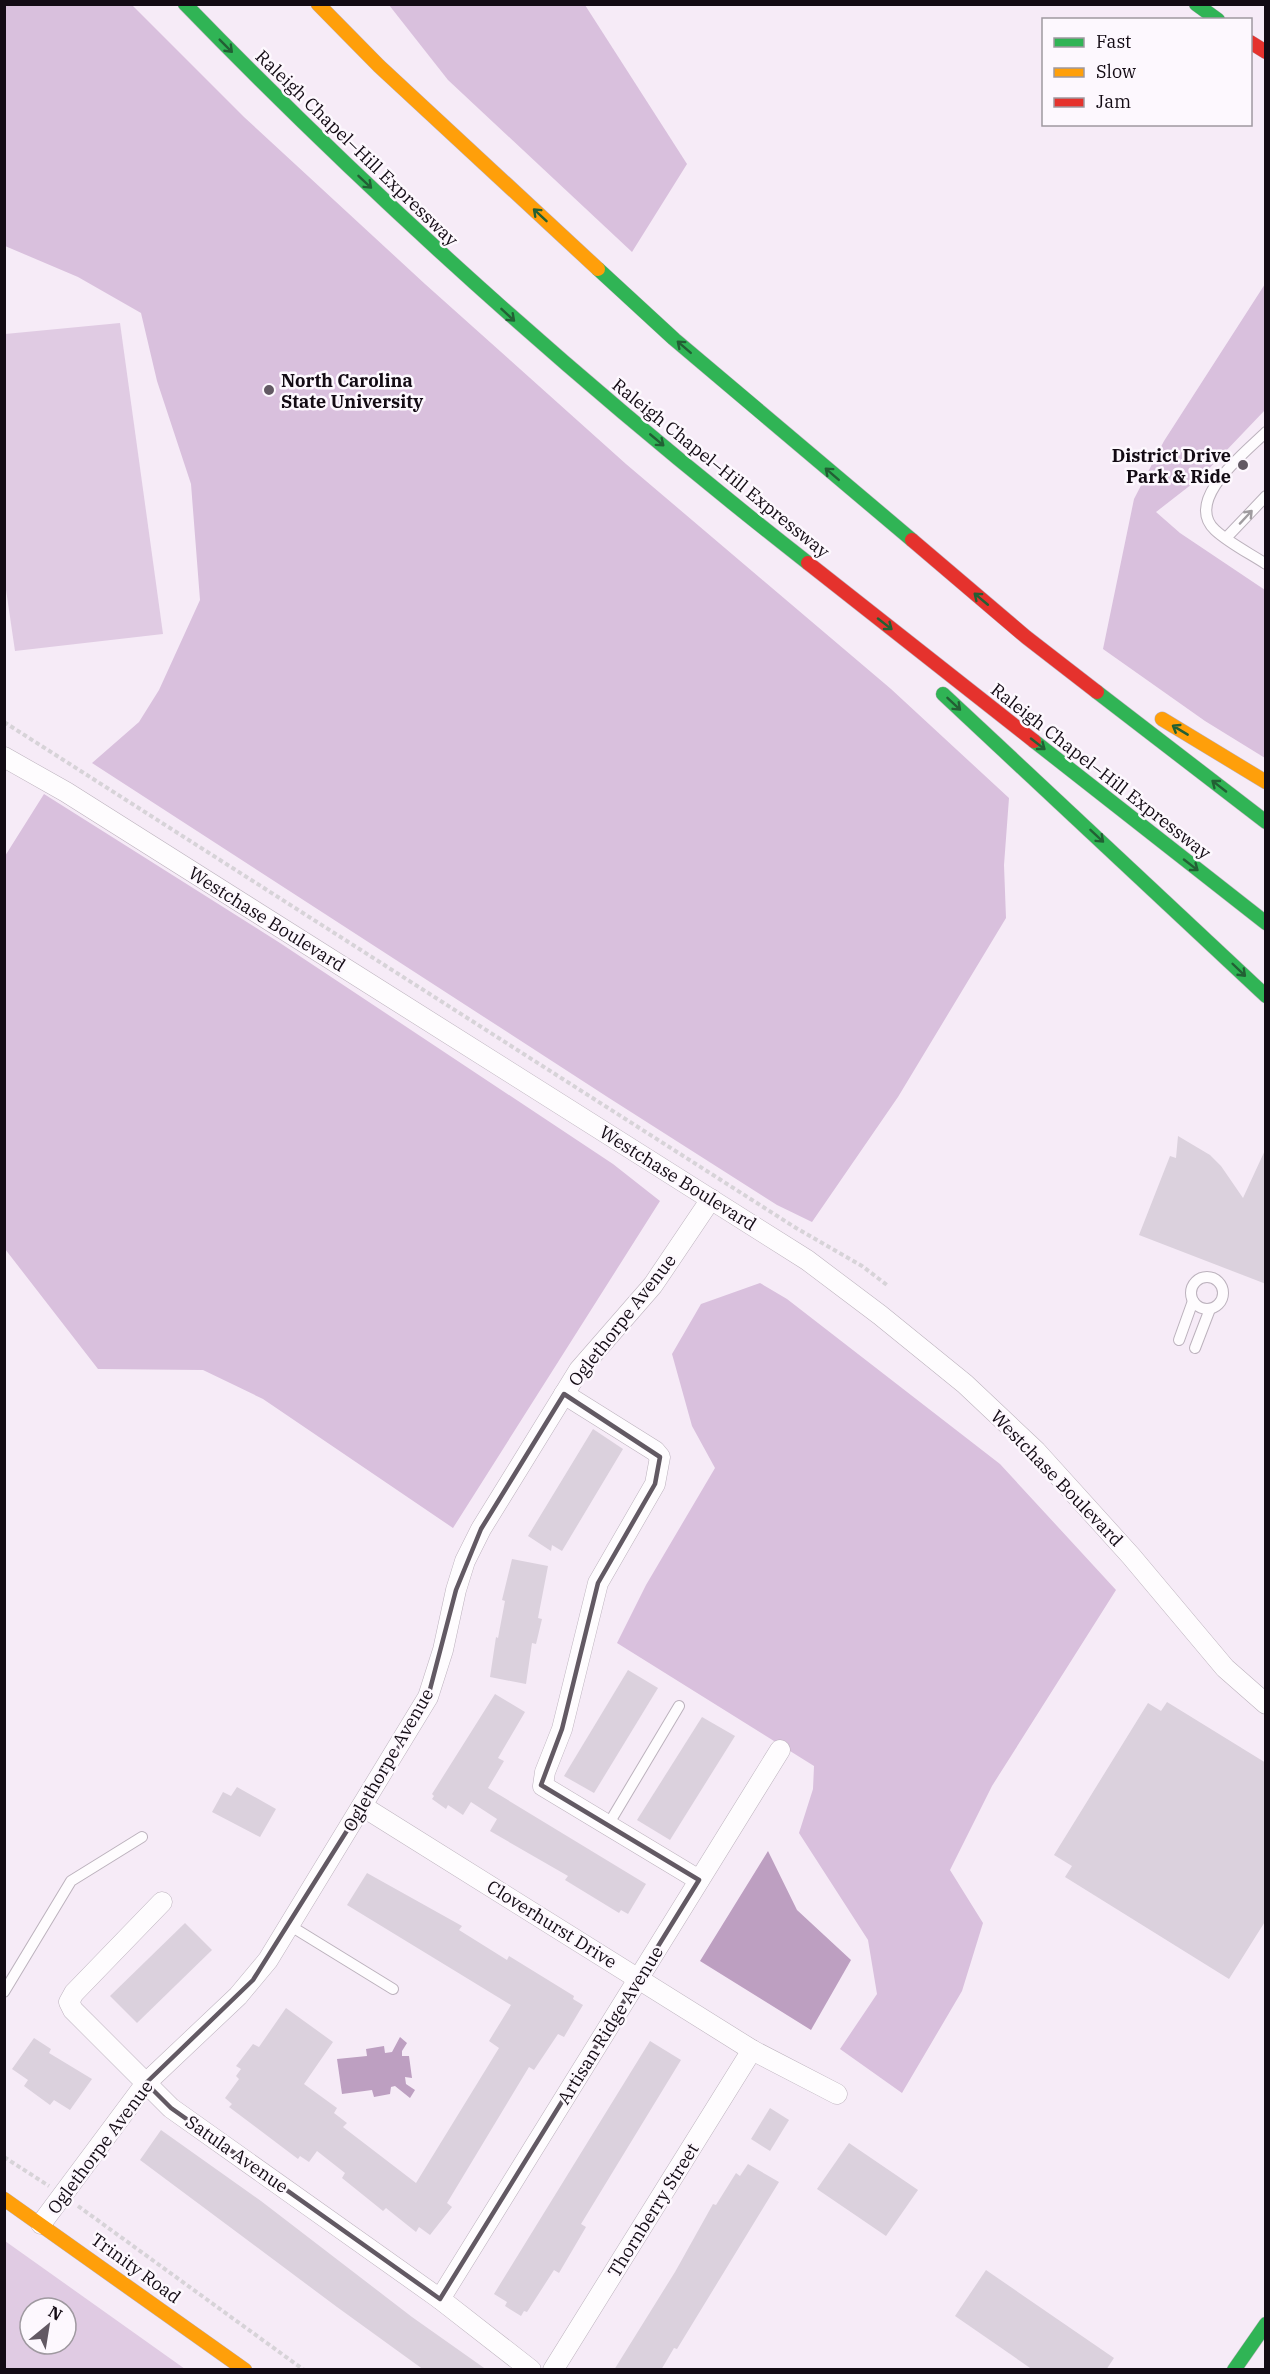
<svg xmlns="http://www.w3.org/2000/svg" width="1270" height="2374" font-family="'IBM Plex Serif',serif">
	<rect width="100%" height="100%" fill="#f6ebf7"/>
	<!-- green -->
	<g fill="#e0cbe3" fill-rule="evenodd">
		<path d="M120,323L163,634L15,651L4,576L5,334Z"/>
		<path d="M5,2241L185,2369H5ZM30,2308H66V2344H30Z"/>
	</g>
	<!-- forest -->
	<g fill="#d9c0dd">
		<path d="M4,5H132L244,117L425,284L626,464L891,689L1009,798L1004,865L1006,918L898,1097L812,1222L777,1205L609,1098L92,763L139,722L159,690L200,600L191,484L157,381L141,313L78,277L5,246Z"/>
		<path d="M389,5H585L687,164L632,252L448,80Z"/>
		<path d="M1265,284V410L1201,477L1156,512L1180,533L1265,590V758L1205,721L1103,649L1134,499L1164,441Z"/>
		<path d="M44,794L280,943L613,1164L660,1201L453,1528L263,1399L203,1370L98,1369L5,1249V856Z"/>
		<path d="M760,1283L787,1299L1000,1464L1116,1590L992,1786L950,1870L983,1923L962,1991L902,2093L840,2049L877,1994L868,1940L799,1833L813,1789L814,1766L617,1643L646,1585L715,1468L692,1426L672,1354L701,1304Z"/>
	</g>
	<!-- water -->
	<g fill="#bd9fc1">
		<path d="M768,1851L797,1910L851,1960L811,2030L700,1961Z"/>
		<path d="M400,2037L407,2043L402,2051V2056H409L412,2078L405,2077L406,2084L415,2090L410,2098L395,2086L391,2087L390,2094L374,2097L372,2090L342,2094L337,2059L367,2056L366,2049L384,2046L385,2053L392,2052Z"/>
	</g>
	<!-- building -->
	<g fill="#dbd1dd">
		<path d="M1178,1136L1210,1155L1221,1166L1243,1198L1266,1148V1284L1139,1235L1170,1156L1176,1158Z"/>
		<path d="M593,1429L623,1449L562,1551L552,1545L551,1551L528,1536Z"/>
		<path d="M512,1559L548,1566L538,1618L542,1619L536,1644L532,1643L526,1684L490,1677L496,1637L498,1638L505,1601L502,1600Z"/>
		<path d="M628,1670L658,1688L594,1793L564,1776Z"/>
		<path d="M495,1694L525,1712L498,1758L504,1761L488,1788L646,1884L628,1914L621,1910L619,1913L565,1880L568,1876L490,1831L497,1819L471,1802L463,1815L448,1805L446,1809L432,1799L434,1796L432,1794Z"/>
		<path d="M1167,1702L1266,1763V1920L1229,1979L1065,1877L1072,1866L1054,1855L1148,1703L1161,1711Z"/>
		<path d="M702,1717L735,1736L670,1840L637,1820Z"/>
		<path d="M237,1787L276,1809L260,1837L212,1812L223,1792L231,1796Z"/>
		<path d="M367,1873L462,1926L459,1930L507,1960L509,1956L574,1996L573,1999L583,2005L564,2037L558,2034L534,2070L529,2067L447,2203L452,2207L430,2235L419,2227L416,2232L386,2208L383,2211L342,2178L345,2173L317,2151L309,2162L300,2156L298,2159L229,2107L232,2104L225,2098L239,2079L236,2076L241,2069L236,2066L253,2044L259,2047L286,2008L333,2042L304,2084L337,2108L334,2113L347,2123L343,2127L416,2183L499,2048L489,2041L511,2005L347,1905Z"/>
		<path d="M185,1923L212,1950L137,2023L110,1996Z"/>
		<path d="M34,2038L51,2049L49,2053L92,2079L70,2110L54,2100L50,2105L24,2086L28,2080L12,2069Z"/>
		<path d="M650,2041L681,2060L581,2224L586,2227L559,2273L554,2270L527,2312L524,2311L521,2316L505,2306L507,2302L494,2294Z"/>
		<path d="M770,2108L789,2120L770,2151L751,2139Z"/>
		<path d="M161,2130L261,2201L412,2317L487,2370H424L337,2307L140,2160Z"/>
		<path d="M849,2143L918,2190L886,2236L817,2189Z"/>
		<path d="M748,2164L779,2182L677,2349L674,2348L661,2370H614L675,2272L713,2204L716,2205L736,2173L740,2176Z"/>
		<path d="M986,2270L1114,2358L1106,2370H1033L955,2316Z"/>
	</g>
	<g fill="none" stroke-linecap="round" stroke-linejoin="round">
		<defs>
			<g id="lane">
				<path d="M1266,432C1246,452 1183,500 1215,530C1229,543 1249,553 1266,564"/>
				<path d="M1226,538L1266,496"/>
				<circle cx="1207" cy="1293" r="16"/>
				<path d="M1179,1340L1193,1301"/>
				<path d="M1195,1348L1210,1309"/>
				<path d="M608,1825L679,1706"/>
				<path d="M289,1925L393,1989"/>
				<path d="M4,1992L71,1881L142,1837"/>
			</g>
			<g id="street">
				<path d="M4,757L66,792L807,1260L880,1315L965,1384L1036,1451L1131,1556L1225,1668L1266,1704"/>
				<path d="M564,1394L655,1451L660,1457L655,1484L598,1583L562,1729L545,1772L543,1786L699,1880"/>
				<path d="M362,1806L752,2050L837,2094"/>
				<path d="M162,1902L74,1993L69,2002L73,2010L171,2108L440,2299L531,2370"/>
				<path d="M41,2224L146,2083L238,1996L268,1960L428,1697L443,1650L456,1590L465,1561L481,1529L579,1370L653,1285L711,1199"/>
				<path d="M440,2299L780,1750"/>
				<path d="M553,2370L752,2050"/>
			</g>
			<g id="fast">
				<path d="M185,4C380,205 587,390 808,563"/>
				<path d="M1196,4L1218,20"/>
				<path d="M598,269L674,339L912,540"/>
				<path d="M1097,692L1266,822"/>
				<path d="M943,694L1266,996"/>
				<path d="M1034,741L1266,923"/>
				<path d="M1234,2370L1266,2324"/>
			</g>
			<g id="slow">
				<path d="M318,4L379,66L598,269"/>
				<path d="M1162,719L1266,782"/>
				<path d="M4,2199L245,2370"/>
			</g>
			<g id="jam">
				<path d="M1250,42L1266,52"/>
				<path d="M912,540L1026,637L1097,692"/>
				<path d="M808,563L1034,741"/>
			</g>
		</defs>
		<!-- lane casing -->
		<use href="#lane" stroke="#bcb2bd" stroke-width="12"/>
		<!-- street casing -->
		<use href="#street" stroke="#bcb2bd" stroke-width="21"/>
		<!-- fast casing -->
		<use href="#fast" stroke="#bcb2bd" stroke-width="15"/>
		<!-- slow casing -->
		<use href="#slow" stroke="#bcb2bd" stroke-width="15"/>
		<!-- jam casing -->
		<use href="#jam" stroke="#bcb2bd" stroke-width="15"/>
		<!-- path -->
		<g stroke="#d7d3d8" stroke-width="4" stroke-dasharray="4.5 3" stroke-linecap="butt">
			<path d="M4,722L796,1228L862,1266L887,1285"/>
			<path d="M4,2157L49,2186"/>
			<path d="M78,2206L304,2370"/>
		</g>
		<!-- lane -->
		<use href="#lane" stroke="#fefcfe" stroke-width="10"/>
		<!-- street -->
		<use href="#street" stroke="#fefcfe" stroke-width="20"/>
		<!-- fast -->
		<use href="#fast" stroke="#30b455" stroke-width="14"/>
		<!-- slow -->
		<use href="#slow" stroke="#ff9f0a" stroke-width="14"/>
		<!-- jam -->
		<use href="#jam" stroke="#e5322d" stroke-width="14"/>
	</g>
	<!-- one-way arrows -->
	<defs><path id="oneway-shaft" d="M-6 0H5M1.5-3L5.5 0L1.5 3" fill="none" stroke-width="1.6" stroke-linecap="round" stroke-linejoin="round" transform="scale(1.5)"/></defs>
	<g stroke="#226034">
		<use href="#oneway-shaft" transform="translate(226 46) rotate(45)"/>
		<use href="#oneway-shaft" transform="translate(365 182) rotate(43)"/>
		<use href="#oneway-shaft" transform="translate(540 215) rotate(-137)"/>
		<use href="#oneway-shaft" transform="translate(508 315) rotate(43)"/>
		<use href="#oneway-shaft" transform="translate(684 347) rotate(-139)"/>
		<use href="#oneway-shaft" transform="translate(657 440) rotate(40)"/>
		<use href="#oneway-shaft" transform="translate(832 474) rotate(-139)"/>
		<use href="#oneway-shaft" transform="translate(981 599) rotate(-140)"/>
		<use href="#oneway-shaft" transform="translate(885 624) rotate(38)"/>
		<use href="#oneway-shaft" transform="translate(954 704) rotate(43)"/>
		<use href="#oneway-shaft" transform="translate(1180 730) rotate(-149)"/>
		<use href="#oneway-shaft" transform="translate(1038 744) rotate(38)"/>
		<use href="#oneway-shaft" transform="translate(1219 786) rotate(-142)"/>
		<use href="#oneway-shaft" transform="translate(1097 836) rotate(43)"/>
		<use href="#oneway-shaft" transform="translate(1191 865) rotate(38)"/>
		<use href="#oneway-shaft" transform="translate(1239 970) rotate(44)"/>
	</g>
	<use stroke="#a09ca0" href="#oneway-shaft" transform="translate(1246 517) rotate(-47)"/>
	<!-- marked area -->
	<path fill="none" stroke="#625963" stroke-width="4.5" stroke-linejoin="round" d="M564,1394L660,1457L655,1484L598,1583L562,1729L541,1785L699,1880L440,2299L171,2108L146,2083L253,1980L387,1767L428,1697L456,1590L481,1529Z"/>
	<!-- markers -->
	<g fill="#625963" stroke="#fdf8fe" stroke-width="2">
		<circle cx="269" cy="390" r="6"/>
		<circle cx="1243" cy="465" r="6"/>
	</g>
	<g text-anchor="middle" dominant-baseline="central" stroke-width="5" stroke-linejoin="round" paint-order="stroke">
		<!-- street labels -->
		<g font-size="18" fill="#130b14" stroke="#fdf8fe">
			<text transform="translate(357 148) rotate(44)">Raleigh Chapel–Hill Expressway</text>
			<text transform="translate(721 468) rotate(39)">Raleigh Chapel–Hill Expressway</text>
			<text transform="translate(1101 771) rotate(38)">Raleigh Chapel–Hill Expressway</text>
			<text transform="translate(267 919) rotate(32)">Westchase Boulevard</text>
			<text transform="translate(678 1178) rotate(32)">Westchase Boulevard</text>
			<text transform="translate(622 1320) rotate(-52)">Oglethorpe Avenue</text>
			<text transform="translate(1057 1478) rotate(46)">Westchase Boulevard</text>
			<text transform="translate(388 1760) rotate(-60)">Oglethorpe Avenue</text>
			<text transform="translate(552 1924) rotate(32)">Cloverhurst Drive</text>
			<text transform="translate(610 2025) rotate(-58)">Artisan Ridge Avenue</text>
			<text transform="translate(100 2147) rotate(-53)">Oglethorpe Avenue</text>
			<text transform="translate(237 2154) rotate(35)">Satula Avenue</text>
			<text transform="translate(653 2210) rotate(-58)">Thornberry Street</text>
			<text transform="translate(136 2268) rotate(36)">Trinity Road</text>
		</g>
		<!-- poi labels -->
		<g font-size="18" font-weight="bold" fill="#130b14" stroke="#fdf8fe" text-anchor="start">
			<text x="281" y="380">North Carolina<tspan x="281" dy="21">State University</tspan></text>
			<text x="1231" y="455" text-anchor="end">District Drive<tspan x="1231" dy="21">Park &amp; Ride</tspan></text>
		</g>
	</g>
	<!-- border -->
	<rect width="1270" height="2374" fill="none" stroke="#130b14" stroke-width="12"/>
	<!-- legend -->
	<rect x="1042" y="18" width="210" height="108" fill="#fdf8fe" stroke="#9f99a0" stroke-width="1.5"/>
	<rect x="1054" y="38" width="30" height="9" fill="#30b455" stroke="#9f99a0" stroke-width="1.5"/>
	<text x="1096" y="48" font-size="18" fill="#130b14">Fast</text>
	<rect x="1054" y="68" width="30" height="9" fill="#ff9f0a" stroke="#9f99a0" stroke-width="1.5"/>
	<text x="1096" y="78" font-size="18" fill="#130b14">Slow</text>
	<rect x="1054" y="98" width="30" height="9" fill="#e5322d" stroke="#9f99a0" stroke-width="1.5"/>
	<text x="1096" y="108" font-size="18" fill="#130b14">Jam</text>
	<!-- north arrow -->
	<g transform="translate(48 2326) rotate(30)"><circle r="28" fill="#fdf8fe" stroke="#9f99a0" stroke-width="1.5"/>
	<path d="M0-4.5L10 22L0 15L-10 22Z" fill="#625963"/>
	<text y="-9" font-size="16" font-weight="bold" text-anchor="middle" fill="#130b14">N</text>
	</g>
</svg>
